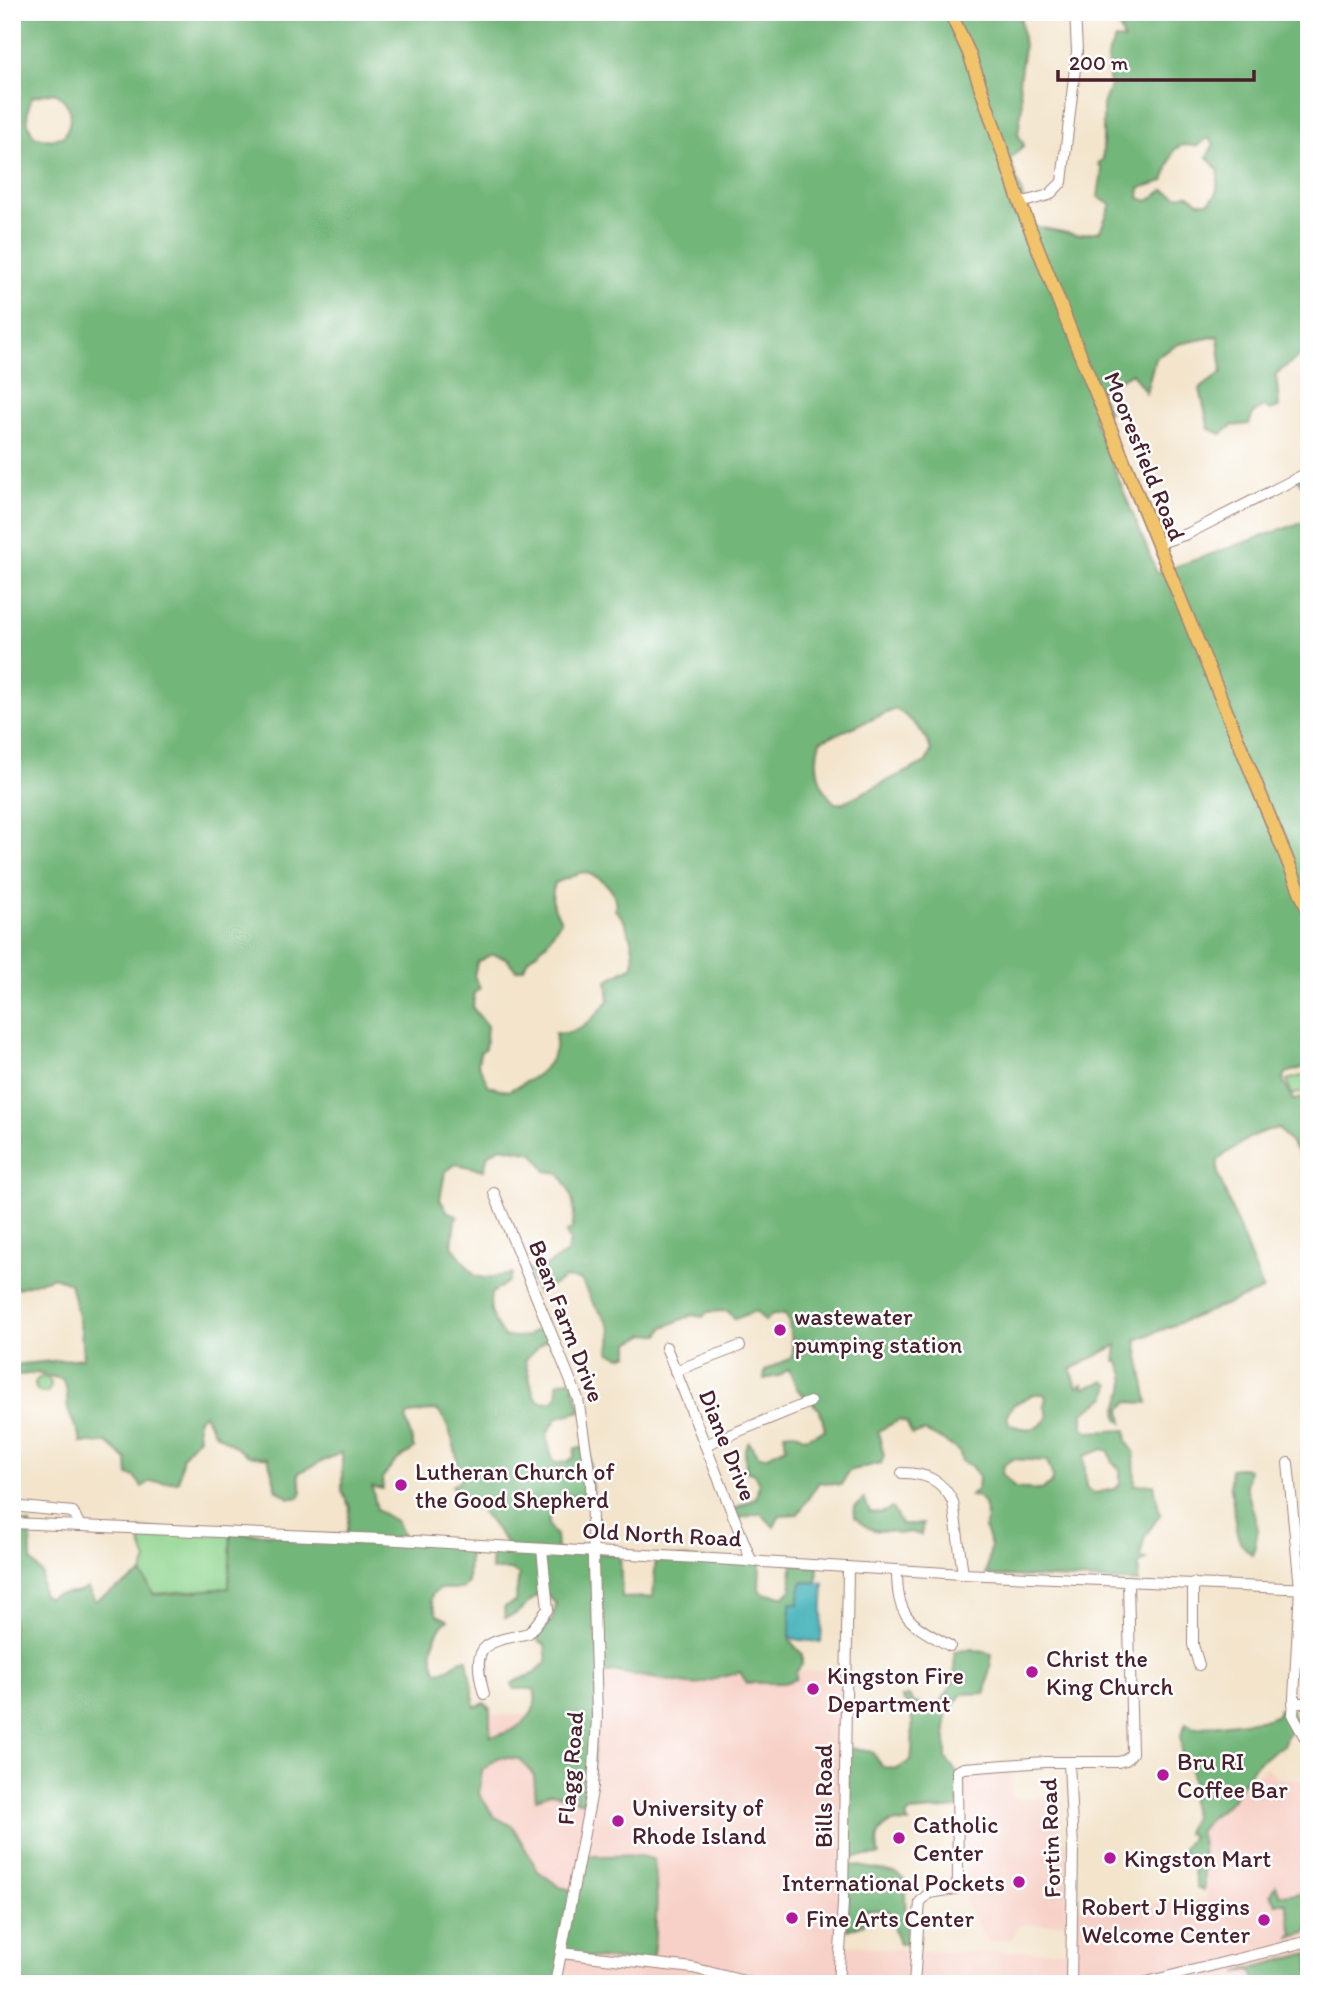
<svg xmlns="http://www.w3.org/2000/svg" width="1321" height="1996" font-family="Itim,sans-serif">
	<rect width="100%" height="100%" fill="#fff"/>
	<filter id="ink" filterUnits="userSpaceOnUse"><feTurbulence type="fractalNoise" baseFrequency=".0143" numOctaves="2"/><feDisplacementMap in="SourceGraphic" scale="14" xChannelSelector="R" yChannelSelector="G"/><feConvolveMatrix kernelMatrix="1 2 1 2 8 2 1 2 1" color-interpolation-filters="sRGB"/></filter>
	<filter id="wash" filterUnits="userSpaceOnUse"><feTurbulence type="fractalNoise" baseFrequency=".00686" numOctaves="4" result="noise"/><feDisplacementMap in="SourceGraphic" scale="28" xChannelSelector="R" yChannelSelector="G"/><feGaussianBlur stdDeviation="1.57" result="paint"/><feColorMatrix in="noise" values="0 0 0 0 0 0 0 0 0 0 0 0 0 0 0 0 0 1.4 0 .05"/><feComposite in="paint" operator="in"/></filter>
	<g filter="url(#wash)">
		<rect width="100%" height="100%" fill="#f3e4cb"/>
		<!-- built -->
		<g fill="#f7d1c7">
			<path d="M845,1670L841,1944L916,1952L1071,1951L1073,1905L1207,1900L1201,1827L1266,1767L1277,1778L1309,1780V1984H395L424,1713L596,1717V1677Z"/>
			<path d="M1011,1773V1799L1062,1797L1060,1839L1067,1842L1066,1923L1018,1926L1013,1938L988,1942L966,1905L961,1783L967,1774Z"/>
		</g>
		<!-- green -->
		<g fill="#8ed48e" stroke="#6c7a5c" stroke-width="2">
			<path d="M1309,1074V1090L1292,1095L1287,1080Z"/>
			<circle cx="43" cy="1385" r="8"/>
			<path d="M140,1529L231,1533L229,1588L152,1594L142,1574L147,1560L141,1545Z"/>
		</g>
		<!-- forest -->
		<g fill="#72b679" stroke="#5e6a52" stroke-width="2" fill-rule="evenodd">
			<path d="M12,12H1020L1024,47L1019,82L1022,105L1018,134L1024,145L1010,159L1033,226L1078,235L1100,231L1111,205L1098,197L1102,170L1098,164L1103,159V105L1110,86L1107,57L1115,39L1124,40L1114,12H1309V349L1276,374L1279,407L1270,410L1264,406L1253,414L1249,424L1231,426L1222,434L1209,429L1200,389L1222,372L1218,336L1179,344L1155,358L1146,393L1132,373L1099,391L1109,412L1093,417L1157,573L1309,520V887L1299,891L1309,914V1066L1286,1073L1283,1080L1293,1100L1309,1097V1166L1279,1129C1258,1128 1235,1147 1218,1160V1174L1263,1290L1136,1340L1148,1403L1128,1402L1121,1409L1123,1423L1118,1419C1114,1398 1135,1391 1118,1361L1115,1362L1117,1345L1071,1369L1077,1387L1083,1384L1084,1388L1105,1381L1110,1385L1106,1397L1083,1413V1428L1090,1432L1126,1430L1127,1442L1134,1452L1135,1485L1154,1484L1160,1515L1145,1536L1140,1558L1146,1559L1139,1565L1138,1582L986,1575L991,1546L985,1529L987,1518L984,1504L979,1497L969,1496L978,1489L979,1477L970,1465L962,1462L960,1453C950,1443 938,1438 925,1431L912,1435L907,1423L899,1420L878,1431L884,1456L881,1463L849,1471L841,1485L819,1482L798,1514L780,1515L774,1527L761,1513L736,1519L732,1510L756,1498L759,1484L754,1474L746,1471L745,1448L749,1442L758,1456H768L786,1447L784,1433L794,1432L805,1438L825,1430L820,1410L797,1389L789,1369L779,1376L764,1379L765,1371C793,1354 797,1366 790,1330C788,1323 790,1320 785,1314H773L765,1321L756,1311L735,1319L728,1311L707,1312L703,1317L692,1315L664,1327L659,1335L646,1334L629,1343V1354L621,1357L609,1352C617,1327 606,1321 592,1301C588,1295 585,1287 581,1280L565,1278L538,1294L528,1270L546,1266L567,1253L570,1242L566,1233L572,1229C577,1207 572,1191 559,1173L546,1171L534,1153L501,1147L488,1154L484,1170L456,1164L445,1172L440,1199L448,1212L458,1216L455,1220L452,1246L475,1276L486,1278L512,1274L509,1281L491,1294C488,1310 494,1323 504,1337H526L534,1331L550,1328L555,1337L543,1342L525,1360L534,1396L540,1402L553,1401L558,1395L557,1383L571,1379L581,1411L558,1417L546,1435L552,1458L556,1463L567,1462L574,1457L575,1448H589L592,1496H565L554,1500C552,1514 542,1524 556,1535L557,1550L620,1555L622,1598L653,1597L656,1556L760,1563L759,1589L764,1594L784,1596L791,1590L792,1564L818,1566L817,1582H802L798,1604L790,1603V1641L802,1654V1665L796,1672V1679L784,1683H747L740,1672L694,1685L616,1672L599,1674L590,1803L575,1800L576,1786L567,1782L565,1796L550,1793L536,1799L534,1776L520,1759L499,1757L482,1771L479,1794L494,1816L513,1827L538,1871L560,1887L576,1891L584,1855C606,1859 634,1851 654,1860C659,1896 656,1928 652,1963L563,1955L557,1984H12V1523L30,1524L31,1560L42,1574V1594L48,1598C60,1590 71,1598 87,1588L95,1601L142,1574L154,1595L229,1588L231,1533L346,1536L350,1508L342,1491V1452L298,1473L302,1491L299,1498H289L277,1490L268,1458L247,1455L214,1432L204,1414L197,1420L199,1437L183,1455L178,1482H150L142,1487L135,1477L128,1475L127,1460L107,1443H81C79,1430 71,1421 68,1409C66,1398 69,1388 62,1379L36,1373L12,1376V1365L83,1358L81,1330L70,1283L54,1277L12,1290ZM54,92C73,104 74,118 64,136L51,140L34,136C25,123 26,112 32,97ZM1208,138L1214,144L1207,157L1219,171L1216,195L1209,202H1199L1187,194L1177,197L1164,190L1148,201L1139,198L1140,188L1164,181L1174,150L1183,145L1197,146ZM896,709C912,720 926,732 931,751L926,762L842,803H835C818,788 813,763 820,741ZM582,872C601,876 619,890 615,910C628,920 636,950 633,966L607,980L609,1000C595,1017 579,1037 555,1033C561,1064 533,1080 508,1091L489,1086L478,1064L480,1052L485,1049L487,1026L473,1008L474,993L480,988L474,976L477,962L492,954L506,958L516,970L524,968L528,959L546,944L561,920C552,907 550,898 555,883ZM1033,1394H1044L1046,1398L1044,1405L1048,1416C1039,1433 1024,1430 1009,1424L1007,1415L1013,1405ZM436,1410C451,1420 457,1461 462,1478L452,1486L487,1518L508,1545L492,1550L491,1570H511L519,1575L515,1602L504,1607L505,1618L516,1614L543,1590L556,1604L552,1620L537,1636L538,1641L545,1644L547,1661L535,1673L512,1683L514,1689H534C542,1717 513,1734 490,1736V1709L485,1703L475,1707L467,1659H461L449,1669L436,1671C429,1654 433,1631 448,1620L437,1615L431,1599L433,1593L440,1589H462L468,1583L469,1545L404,1539L397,1522L377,1510L372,1487L383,1489L382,1478L396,1461L414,1449L406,1418L410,1414ZM1103,1449L1109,1451L1113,1463L1120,1469V1484L1115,1489L1095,1493L1086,1488L1084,1456ZM1012,1459L1047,1461L1053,1477L1051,1484L1041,1490L1015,1488L1002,1474L1004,1465Z"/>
			<path d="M1309,443V494L1296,478L1306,468C1301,456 1301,453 1309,443Z"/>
			<path d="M1238,1468L1249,1469L1246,1486L1258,1529L1253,1555C1233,1541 1236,1525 1233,1503C1232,1490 1228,1482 1231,1469Z"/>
			<path d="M864,1499L870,1512L881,1513L892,1508L901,1524H923L921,1535L910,1532L899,1534C890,1528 880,1533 871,1529C863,1526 859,1520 854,1517L855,1507Z"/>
			<path d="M971,1649L992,1654L986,1693L962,1694L946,1713V1758L960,1777L957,1808L910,1812L906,1817L909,1823L892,1822C877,1830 875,1840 879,1855L847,1857L848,1748L872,1752L883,1767L897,1769L911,1760C913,1750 913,1724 911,1713C910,1707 904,1702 901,1697L909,1696L913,1703L929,1705L941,1702L955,1680L954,1652Z"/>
			<path d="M1291,1708L1298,1729L1287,1735L1283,1745L1256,1764L1231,1801L1210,1818L1199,1832C1203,1842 1204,1875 1204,1890L1197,1888L1192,1863L1187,1855L1183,1856V1848L1192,1836L1186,1832L1193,1817L1189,1787L1193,1784L1190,1764L1181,1763V1735L1186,1723L1194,1728L1268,1719L1277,1715L1279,1709Z"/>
			<path d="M848,1864L896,1873L910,1885L905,1896L907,1944H899L893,1926L889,1925V1910H865L864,1924L847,1930Z"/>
			<path d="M1276,1885L1280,1895L1305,1893L1309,1886L1308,1932L1290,1938L1293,1933L1286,1903H1276L1271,1895Z"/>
			<path d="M1309,1953V1984H1256L1252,1970L1237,1972Z"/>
		</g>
		<!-- water -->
		<path fill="#42b2ba" stroke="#466872" stroke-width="2" d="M802,1582L824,1583L821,1642L790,1639V1603L798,1604Z"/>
	</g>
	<g filter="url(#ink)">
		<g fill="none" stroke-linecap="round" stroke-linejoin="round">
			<defs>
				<g id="minor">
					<path d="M1020,203L1049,195L1062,182L1077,51L1075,12"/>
					<path d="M1157,544L1187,534L1309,472"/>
					<path d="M494,1193L578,1399L591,1483L597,1717L593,1786L555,1984"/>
					<path d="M666,1347L751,1560"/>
					<path d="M675,1371L740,1346"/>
					<path d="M705,1445L810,1402"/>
					<path d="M1288,1463L1300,1588L1293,1716L1309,1745"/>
					<path d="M902,1473C926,1473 942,1480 953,1502L963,1574"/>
					<path d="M12,1506L73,1512L80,1526"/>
					<path d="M12,1523L381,1539L963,1574L1309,1589"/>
					<path d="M897,1570C897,1619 909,1623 950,1646"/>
					<path d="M1193,1583V1645L1199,1665"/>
					<path d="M484,1694C470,1643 484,1643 529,1633L548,1609L542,1549"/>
					<path d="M1293,1703H1309"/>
					<path d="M1069,1762L1073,1849L1071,1984"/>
					<path d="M561,1953L693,1968L756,1984"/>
					<path d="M838,1984L843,1903L848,1567"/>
					<path d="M914,1984L920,1902L929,1893L955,1889L958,1880L957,1771L964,1768L1045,1762H1118L1126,1760L1132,1753L1128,1581"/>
					<path d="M1139,1984L1309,1941"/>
				</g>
				<path id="major" d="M950,12L969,53L1020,203L1073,337L1309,913"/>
			</defs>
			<!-- minor casing -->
			<use href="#minor" stroke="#9e827b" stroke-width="12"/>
			<!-- major casing -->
			<use href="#major" stroke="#9e827b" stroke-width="15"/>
			<!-- minor -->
			<use href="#minor" stroke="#fff" stroke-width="10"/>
			<!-- major -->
			<use href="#major" stroke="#f1c36a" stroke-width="12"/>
		</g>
	</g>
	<!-- markers -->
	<g fill="#b5179e" stroke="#fff" stroke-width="2.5">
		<circle cx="780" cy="1330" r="7"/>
		<circle cx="401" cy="1485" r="7"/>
		<circle cx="1032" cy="1672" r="7"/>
		<circle cx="813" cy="1689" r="7"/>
		<circle cx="1163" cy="1775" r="7"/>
		<circle cx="618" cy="1821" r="7"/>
		<circle cx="899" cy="1838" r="7"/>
		<circle cx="1110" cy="1858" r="7"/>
		<circle cx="1019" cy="1882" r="7"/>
		<circle cx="792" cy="1918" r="7"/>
		<circle cx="1264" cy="1920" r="7"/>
	</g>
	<g text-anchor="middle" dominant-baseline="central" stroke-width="5" stroke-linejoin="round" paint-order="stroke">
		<!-- street labels -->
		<g font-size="24" fill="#4a1f2b" stroke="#fff">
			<text transform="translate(1145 456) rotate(68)">Mooresfield Road</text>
			<text transform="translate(567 1321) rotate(69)">Bean Farm Drive</text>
			<text transform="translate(728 1445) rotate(68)">Diane Drive</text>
			<text transform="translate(662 1534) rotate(3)">Old North Road</text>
			<text transform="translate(570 1768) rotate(-85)">Flagg Road</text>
			<text transform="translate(823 1796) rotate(-90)">Bills Road</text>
			<text transform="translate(1050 1838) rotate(-92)">Fortin Road</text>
		</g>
		<!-- poi labels -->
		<g font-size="24" fill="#4a1f2b" stroke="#fff" text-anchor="start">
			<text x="794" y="1316">wastewater<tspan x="794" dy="28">pumping station</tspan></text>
			<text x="415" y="1471">Lutheran Church of<tspan x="415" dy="28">the Good Shepherd</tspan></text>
			<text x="1046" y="1658">Christ the<tspan x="1046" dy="28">King Church</tspan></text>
			<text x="827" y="1675">Kingston Fire<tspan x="827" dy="28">Department</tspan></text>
			<text x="1177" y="1761">Bru RI<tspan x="1177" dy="28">Coffee Bar</tspan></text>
			<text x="632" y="1807">University of<tspan x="632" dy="28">Rhode Island</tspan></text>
			<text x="913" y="1824">Catholic<tspan x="913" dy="28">Center</tspan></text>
			<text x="1124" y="1858">Kingston Mart</text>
			<text x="1005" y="1882" text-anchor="end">International Pockets</text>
			<text x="1250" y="1906" text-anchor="end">Robert J Higgins<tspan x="1250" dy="28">Welcome Center</tspan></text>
			<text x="806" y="1918">Fine Arts Center</text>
		</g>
	</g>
	<!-- margin -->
	<rect width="1321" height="1996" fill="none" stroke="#fff" stroke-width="42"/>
	<!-- scale -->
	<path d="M1058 70v10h196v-10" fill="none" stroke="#4a1f2b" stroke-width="3.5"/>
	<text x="1069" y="70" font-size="21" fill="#4a1f2b" stroke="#ffffff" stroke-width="5" paint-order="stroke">200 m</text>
</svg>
